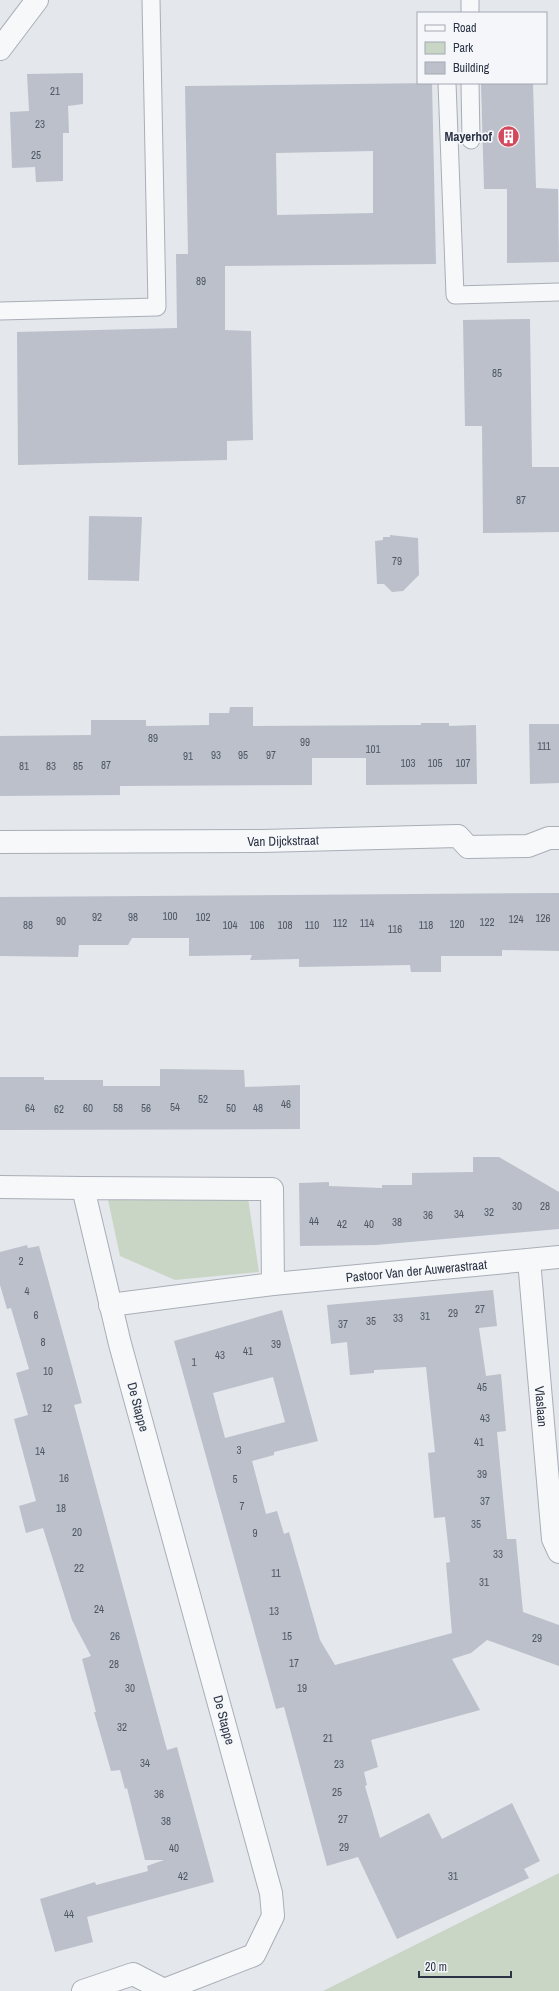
<svg xmlns="http://www.w3.org/2000/svg" width="559" height="1991" font-family="'Archivo Narrow',sans-serif">
	<rect width="100%" height="100%" fill="#e4e7ec"/>
	<!-- green -->
	<g fill="#c9d6c5">
		<path d="M107,1195L248,1198L259,1272L175,1280L120,1256Z"/>
		<path d="M559,1873V1991H323Z"/>
	</g>
	<!-- building -->
	<g fill="#bbc0ca" fill-rule="evenodd">
		<path d="M83,73V104L68,106L69,133H63V181L36,182L35,167L12,168L10,112L29,111L27,74Z"/>
		<path d="M432,83L436,264L225,266V330L251,331L253,440L227,441V460L18,465L17,332L177,328L176,254H188L185,86ZM373,151V213L277,215L276,153Z"/>
		<path d="M481,83H533L536,188L558,189L559,262L507,263V189H484Z"/>
		<path d="M530,319L532,467H559V532L483,533L482,426H465L463,320Z"/>
		<path d="M89,516L142,517L139,581L88,580Z"/>
		<path d="M390,535L418,538L419,575L403,591L392,592L384,584H377L375,541L383,540V537H390Z"/>
		<path d="M230,707H253V726L421,725V723H449V726L476,725L477,784L366,785V758H312V785L120,786V795L0,796V736L91,735V720H146V726L209,725V713H229Z"/>
		<path d="M529,724H559V783L530,784Z"/>
		<path d="M559,893V951L502,950V956H441V972H411L410,965L299,967V959L250,960L252,955L189,956V938H132L128,945H79L78,957L0,956V897Z"/>
		<path d="M160,1069L244,1070L245,1087L300,1085V1129L0,1130V1077H44V1080H103V1086H160Z"/>
		<path d="M473,1157H499L559,1192V1229L376,1245L300,1246L299,1183L329,1182V1186L382,1188V1185H412V1173L473,1172Z"/>
		<path d="M27,1245L28,1248L39,1246L82,1403L74,1405L167,1750L177,1747L214,1882L87,1917L93,1942L55,1952L40,1899L95,1882L96,1885L148,1871L147,1866L164,1860H145L127,1788L125,1789L120,1770L111,1771L94,1712H96L82,1659L91,1656L72,1620L43,1528L26,1533L19,1506L36,1501L14,1419L28,1415L16,1373L29,1369L11,1308L7,1309L0,1285V1252Z"/>
		<path d="M493,1290L497,1326L479,1328L486,1376L501,1374L506,1431L497,1432L507,1539H516L523,1612L559,1625V1666L487,1640L471,1653L452,1659L480,1710L371,1740L378,1767L364,1772L367,1785L365,1786L380,1838L429,1813L442,1839L512,1803L540,1861L524,1869L529,1878L397,1939L358,1857L327,1866L284,1707L276,1709L174,1341L282,1310L318,1441L274,1452V1455L252,1461L266,1514L277,1511L284,1534L289,1532L320,1640L335,1665L452,1633L446,1563L450,1562L445,1517L434,1518L430,1476L428,1453L435,1452L426,1367L374,1370V1373L350,1375L347,1342L331,1344L327,1305ZM273,1377L285,1422L225,1438L213,1393Z"/>
	</g>
	<g fill="none" stroke-linecap="round" stroke-linejoin="round">
		<defs>
			<g id="service">
				<path d="M470,0V13"/>
				<path d="M447,83L455,295L559,292"/>
				<path d="M470,83L471,140"/>
				<path d="M0,311L157,307L151,0"/>
			</g>
			<g id="minor">
				<path d="M0,49L37,0"/>
				<path id="s1" d="M0,842L262,841L458,836L468,847L528,846L549,838H559"/>
				<path d="M0,1187L83,1188"/>
				<path id="s2" d="M529,1260L553,1539L559,1552"/>
				<path id="s3" d="M273,1284L559,1257"/>
				<path d="M83,1991L133,1974L164,1990L254,1955L273,1916L271,1893L120,1344L83,1188L272,1189L273,1284L110,1305"/>
			</g>
		</defs>
		<!-- service casing -->
		<use href="#service" stroke="#a9aeb7" stroke-width="19"/>
		<!-- minor casing -->
		<use href="#minor" stroke="#a9aeb7" stroke-width="24"/>
		<!-- service -->
		<use href="#service" stroke="#f7f8fa" stroke-width="17"/>
		<!-- minor -->
		<use href="#minor" stroke="#f7f8fa" stroke-width="22"/>
	</g>
	<!-- icons -->
	<defs>
		<symbol id="building-disc" viewBox="-11 -11 22 22"><circle r="9.5" fill="#d1495b" stroke="#f4f6f9"/><path d="M-4-6H4V6H1V3H-1V6H-4ZM-2.5-4.3h1.7v1.8h-1.7ZM.8-4.3h1.7v1.8H.8ZM-2.5-1h1.7V.8h-1.7ZM.8-1h1.7V.8H.8Z" fill="#fff"/></symbol>
	</defs>
	<g fill-rule="evenodd">
		<use href="#building-disc" x="496" y="124" width="25" height="25"/>
	</g>
	<g text-anchor="middle" dominant-baseline="central" stroke-width="3.5" stroke-linejoin="round" paint-order="stroke">
		<!-- number labels -->
		<g font-size="11" fill="#4f5766">
			<text x="55" y="91">21</text>
			<text x="40" y="124">23</text>
			<text x="36" y="155">25</text>
			<text x="201" y="281">89</text>
			<text x="497" y="373">85</text>
			<text x="521" y="500">87</text>
			<text x="397" y="561">79</text>
			<text x="153" y="738">89</text>
			<text x="305" y="742">99</text>
			<text x="544" y="746">111</text>
			<text x="373" y="749">101</text>
			<text x="216" y="755">93</text>
			<text x="243" y="755">95</text>
			<text x="271" y="755">97</text>
			<text x="188" y="756">91</text>
			<text x="408" y="763">103</text>
			<text x="435" y="763">105</text>
			<text x="463" y="763">107</text>
			<text x="106" y="765">87</text>
			<text x="24" y="766">81</text>
			<text x="51" y="766">83</text>
			<text x="78" y="766">85</text>
			<text x="170" y="916">100</text>
			<text x="97" y="917">92</text>
			<text x="133" y="917">98</text>
			<text x="203" y="917">102</text>
			<text x="543" y="918">126</text>
			<text x="516" y="919">124</text>
			<text x="61" y="921">90</text>
			<text x="487" y="922">122</text>
			<text x="340" y="923">112</text>
			<text x="367" y="923">114</text>
			<text x="457" y="924">120</text>
			<text x="28" y="925">88</text>
			<text x="230" y="925">104</text>
			<text x="257" y="925">106</text>
			<text x="285" y="925">108</text>
			<text x="312" y="925">110</text>
			<text x="426" y="925">118</text>
			<text x="395" y="929">116</text>
			<text x="203" y="1099">52</text>
			<text x="286" y="1104">46</text>
			<text x="175" y="1107">54</text>
			<text x="30" y="1108">64</text>
			<text x="88" y="1108">60</text>
			<text x="118" y="1108">58</text>
			<text x="146" y="1108">56</text>
			<text x="231" y="1108">50</text>
			<text x="258" y="1108">48</text>
			<text x="59" y="1109">62</text>
			<text x="517" y="1206">30</text>
			<text x="545" y="1206">28</text>
			<text x="489" y="1212">32</text>
			<text x="459" y="1214">34</text>
			<text x="428" y="1215">36</text>
			<text x="314" y="1221">44</text>
			<text x="397" y="1222">38</text>
			<text x="342" y="1224">42</text>
			<text x="369" y="1224">40</text>
			<text x="21" y="1261">2</text>
			<text x="27" y="1291">4</text>
			<text x="480" y="1309">27</text>
			<text x="453" y="1313">29</text>
			<text x="36" y="1315">6</text>
			<text x="425" y="1316">31</text>
			<text x="398" y="1318">33</text>
			<text x="371" y="1321">35</text>
			<text x="343" y="1324">37</text>
			<text x="43" y="1342">8</text>
			<text x="276" y="1344">39</text>
			<text x="248" y="1351">41</text>
			<text x="220" y="1355">43</text>
			<text x="194" y="1362">1</text>
			<text x="48" y="1371">10</text>
			<text x="482" y="1387">45</text>
			<text x="47" y="1408">12</text>
			<text x="485" y="1418">43</text>
			<text x="479" y="1442">41</text>
			<text x="239" y="1450">3</text>
			<text x="40" y="1451">14</text>
			<text x="482" y="1474">39</text>
			<text x="64" y="1478">16</text>
			<text x="235" y="1479">5</text>
			<text x="485" y="1501">37</text>
			<text x="242" y="1506">7</text>
			<text x="61" y="1508">18</text>
			<text x="476" y="1524">35</text>
			<text x="77" y="1532">20</text>
			<text x="255" y="1533">9</text>
			<text x="498" y="1554">33</text>
			<text x="79" y="1568">22</text>
			<text x="276" y="1573">11</text>
			<text x="484" y="1582">31</text>
			<text x="99" y="1609">24</text>
			<text x="274" y="1611">13</text>
			<text x="115" y="1636">26</text>
			<text x="287" y="1636">15</text>
			<text x="537" y="1638">29</text>
			<text x="294" y="1663">17</text>
			<text x="114" y="1664">28</text>
			<text x="130" y="1688">30</text>
			<text x="302" y="1688">19</text>
			<text x="122" y="1727">32</text>
			<text x="328" y="1738">21</text>
			<text x="145" y="1763">34</text>
			<text x="339" y="1764">23</text>
			<text x="337" y="1792">25</text>
			<text x="159" y="1794">36</text>
			<text x="343" y="1819">27</text>
			<text x="166" y="1821">38</text>
			<text x="344" y="1847">29</text>
			<text x="174" y="1848">40</text>
			<text x="183" y="1876">42</text>
			<text x="453" y="1876">31</text>
			<text x="69" y="1914">44</text>
		</g>
		<!-- poi labels -->
		<g font-size="13" font-weight="bold" fill="#2b3445" stroke="#f4f6f9" text-anchor="end">
			<text x="492" y="136">Mayerhof</text>
		</g>
		<!-- street labels -->
		<g font-size="13" fill="#2b3445" stroke="#f4f6f9">
			<text stroke="none"><textPath href="#s1" startOffset="283">Van Dijckstraat</textPath></text>
			<text stroke="none"><textPath href="#s3" startOffset="144">Pastoor Van der Auwerastraat</textPath></text>
			<text transform="translate(138 1407) rotate(75)">De Stappe</text>
			<text stroke="none"><textPath href="#s2" startOffset="147">Vlaslaan</textPath></text>
			<text transform="translate(224 1720) rotate(75)">De Stappe</text>
		</g>
	</g>
	<!-- legend -->
	<rect x="417" y="12" width="130" height="72" fill="#f4f6f9" stroke="#a4a8b1"/>
	<rect x="425" y="25" width="20" height="6" fill="#f7f8fa" stroke="#a4a8b1"/>
	<text x="453" y="32" font-size="12" fill="#2b3445">Road</text>
	<rect x="425" y="42" width="20" height="12" fill="#c9d6c5" stroke="#a4a8b1"/>
	<text x="453" y="52" font-size="12" fill="#2b3445">Park</text>
	<rect x="425" y="62" width="20" height="12" fill="#bbc0ca" stroke="#a4a8b1"/>
	<text x="453" y="72" font-size="12" fill="#2b3445">Building</text>
	<!-- scale -->
	<path d="M419 1971v6h92v-6" fill="none" stroke="#2b3445" stroke-width="2"/>
	<text x="425" y="1971" font-size="12" fill="#2b3445" stroke="#f4f6f9" stroke-width="3" paint-order="stroke">20 m</text>
</svg>
